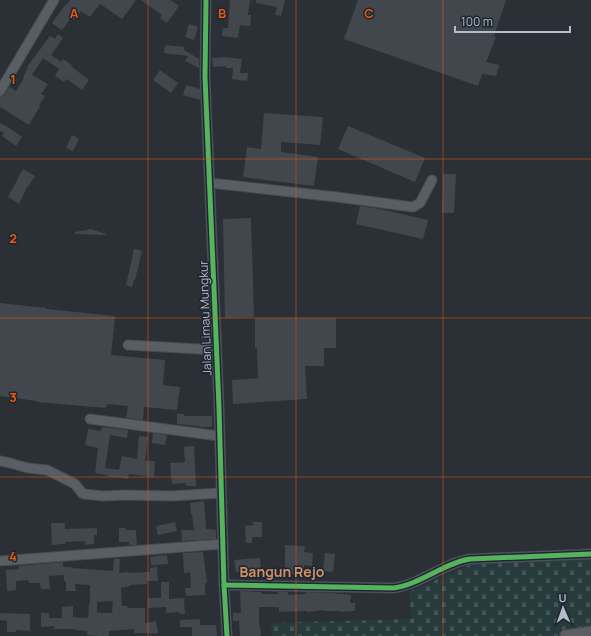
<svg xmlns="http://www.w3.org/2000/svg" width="591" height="636" font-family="Manrope,sans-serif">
	<defs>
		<pattern id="cemetery-stones" width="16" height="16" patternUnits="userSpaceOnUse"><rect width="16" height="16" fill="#273a3c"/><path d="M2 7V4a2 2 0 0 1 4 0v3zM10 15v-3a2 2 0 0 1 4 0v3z" fill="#445557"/></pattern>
	</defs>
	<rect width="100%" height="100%" fill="#2a3036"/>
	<!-- cemetery -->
	<path fill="url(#cemetery-stones)" d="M591,559V636H272L271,623L412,619L409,592L478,561Z"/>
	<!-- building -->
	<g fill="#42474d" fill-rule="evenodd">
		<path d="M70,0H136L122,19L100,4L90,17L81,11L74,20L71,18L62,30L52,23L66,4L67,5Z"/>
		<path d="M141,0H170L179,6L167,23L160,18L162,15Z"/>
		<path d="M230,0H250L248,15H251L250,26L240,25L238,38L222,36L223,28H228Z"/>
		<path d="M256,0H285L281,16L275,15L277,7L256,3Z"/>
		<path d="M358,0H506L494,36L496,37L486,62L499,65L496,76L482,74L478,86L344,39Z"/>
		<path d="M189,24L198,27L194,40L185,37Z"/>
		<path d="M58,34L63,38L51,55L61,62L63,59L73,66L72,67L89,80L82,90L67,79L64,82L55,76L59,69L43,58L32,75L48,84L41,94L45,96L39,105L40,106L29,125L0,107V97L5,94L9,87L16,91L24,78L23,77L28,68L27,67L50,36L55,39Z"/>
		<path d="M165,45L184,47V50L199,59V68L185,61L188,56L164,53Z"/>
		<path d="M224,57L242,59L240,73H248L247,81L232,79L233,68H226V66L213,67L212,58Z"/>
		<path d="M160,70L178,83L171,93L153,80Z"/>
		<path d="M186,85L200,89V100L183,95Z"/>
		<path d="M264,113L323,117L320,145L281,142V152L318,157L314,186L243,177L247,147L261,149Z"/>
		<path d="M0,123L8,127L22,137L16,146L2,136L4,133L0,131Z"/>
		<path d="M348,126L425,158L415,182L338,149Z"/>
		<path d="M72,135L79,139L73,151L66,148Z"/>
		<path d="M23,169L35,176L28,187H27L19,204L8,197Z"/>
		<path d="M443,174H456L454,213H442Z"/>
		<path d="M360,206L380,209L428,220L423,239L356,224Z"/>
		<path d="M251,218L254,317L225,318L223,219Z"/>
		<path d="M91,229L106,234L105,235L75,234V232Z"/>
		<path d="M134,249L142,251L135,280H134L132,287L126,285Z"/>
		<path d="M0,303L46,308V309L115,316L111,355L165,360L163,385L180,387L177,410L144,407L143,420L126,418L128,406L107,404L106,408L37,402V401L0,396Z"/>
		<path d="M255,318H336V348H324V366H305L307,399L233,404L232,380L258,378L257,348H255Z"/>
		<path d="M177,414H184V416H212V427H199V426L177,424Z"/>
		<path d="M102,427L128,430L127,438L110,435L105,468L119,470L122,456L137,459L139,436L148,437L145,461H155L154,477L129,474L128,479L116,477V478L107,476V475L95,473L98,448L85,445L88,429L101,431Z"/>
		<path d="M153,433L167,435L165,445L152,443Z"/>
		<path d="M194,446L196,486H186V483L172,484L170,463L185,462L184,447Z"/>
		<path d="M204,501L206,529L216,530V539L182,541L181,530H194L192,514H191L190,503Z"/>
		<path d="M175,522L177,531L158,535L156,526Z"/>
		<path d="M253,522H262V537H252V543H246L245,526L253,525Z"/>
		<path d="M51,523H65V529L97,528V535H94V544L85,545V541L65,542V544L52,545Z"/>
		<path d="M119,528H126V530H136L137,545H129V542H119Z"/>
		<path d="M285,545L305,546L304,552L313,553L312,566L304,565V574H285Z"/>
		<path d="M203,552L207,583H205V595L186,596L185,588H191L190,572L184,573L183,553Z"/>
		<path d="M325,553L335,554L333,572L323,571Z"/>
		<path d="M167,555L168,564L151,565L150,557Z"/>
		<path d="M260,558L261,570L236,572L234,560Z"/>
		<path d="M114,559H120L119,573L129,572V573L150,572V568L157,567L158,581H147V584L130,585V586L121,588L122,606H128L127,608H145V623L156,621L158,633L150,634V633H134V629L109,631V636H100L87,635V631L75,630V629H54V626L41,627V613H49V618H62V607L73,606V617L88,618L89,604H90V585L75,584L76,591H66V581H64V575L49,576L50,589H41L40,583H29L28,580L16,581V590L7,591L6,570L19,569L18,566L63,562V567H71V568L113,571ZM113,601L112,613H97V602Z"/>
		<path d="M161,582H169V599L184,598L185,614H179V612L166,613V607L148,608V598H161Z"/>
		<path d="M240,591L261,592V594H278V592H288V595L305,594V593L307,592L331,593L351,595L350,603H355V611L340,612V611H323V610L307,612V611L279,612V607H259V626H260L261,636H240L239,621H233V613H241Z"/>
		<path d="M0,613L30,614V631L16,630V632H7V621L0,620Z"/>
		<path d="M200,619V625H216L217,636H192V627H180V620Z"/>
	</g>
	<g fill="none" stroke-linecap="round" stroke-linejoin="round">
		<defs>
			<g id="minor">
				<path d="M206,0L205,77L219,407L224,585L227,636"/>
				<path d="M0,91L54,0"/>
				<path d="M210,183L337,197L413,207L420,203L432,180"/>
				<path d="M128,345L216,350"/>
				<path d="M90,419L219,436"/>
				<path d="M0,461L10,463L28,468L47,470L75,484L82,493L84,494L103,496L126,495L171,496L221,493"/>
				<path d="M0,561L223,544"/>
				<path d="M224,585L394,588C421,584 444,563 470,559L591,554"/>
				<path d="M565,635L591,631"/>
			</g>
		</defs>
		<!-- minor casing -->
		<use href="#minor" stroke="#484c51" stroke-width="11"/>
		<!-- minor -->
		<use href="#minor" stroke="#595e65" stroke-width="9"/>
		<defs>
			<g id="cycleway">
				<path d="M206,0L205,77L219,407L224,585L227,636"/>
				<path d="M224,585L394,588C421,584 444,563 470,559L591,554"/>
			</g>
		</defs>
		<!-- cycleway casing -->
		<use href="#cycleway" stroke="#1d2631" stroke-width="8"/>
		<!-- cycleway -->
		<use href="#cycleway" stroke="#56b35d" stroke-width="5"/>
	</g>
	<!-- grid -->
	<path fill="none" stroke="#e8590c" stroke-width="1" stroke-opacity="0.55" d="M148,0V636M296,0V636M443,0V636M0,159H591M0,318H591M0,477H591"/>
	<g text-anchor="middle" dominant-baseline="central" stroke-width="3" stroke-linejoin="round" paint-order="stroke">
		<!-- street labels -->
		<g font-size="12" fill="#b4bcc8" stroke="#1d2631">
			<text transform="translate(205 318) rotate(-92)">Jalan Limau Mungkur</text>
		</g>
		<!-- quarter labels -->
		<g font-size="14" font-weight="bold" fill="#d19065" stroke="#1d2631">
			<text x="282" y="571">Bangun Rejo</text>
		</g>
	</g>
	<g font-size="13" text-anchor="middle" font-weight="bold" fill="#e8590c" stroke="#1d2631" stroke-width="3" stroke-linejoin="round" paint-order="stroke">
		<text x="74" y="18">A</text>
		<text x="222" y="18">B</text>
		<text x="369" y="18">C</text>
		<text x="13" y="84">1</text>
		<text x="13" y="243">2</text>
		<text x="13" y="402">3</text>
		<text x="13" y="561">4</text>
	</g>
	<!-- north arrow -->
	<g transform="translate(563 608) rotate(358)" stroke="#1d2631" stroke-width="3" paint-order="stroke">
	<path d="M0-3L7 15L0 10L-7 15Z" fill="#b4bcc8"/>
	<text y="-6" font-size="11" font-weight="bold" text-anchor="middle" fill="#b4bcc8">U</text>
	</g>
	<!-- scale -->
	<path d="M455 26v6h115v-6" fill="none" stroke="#b4bcc8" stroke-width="2"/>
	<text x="461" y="26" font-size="12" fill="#b4bcc8" stroke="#1d2631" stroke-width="3" paint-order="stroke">100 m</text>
</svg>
